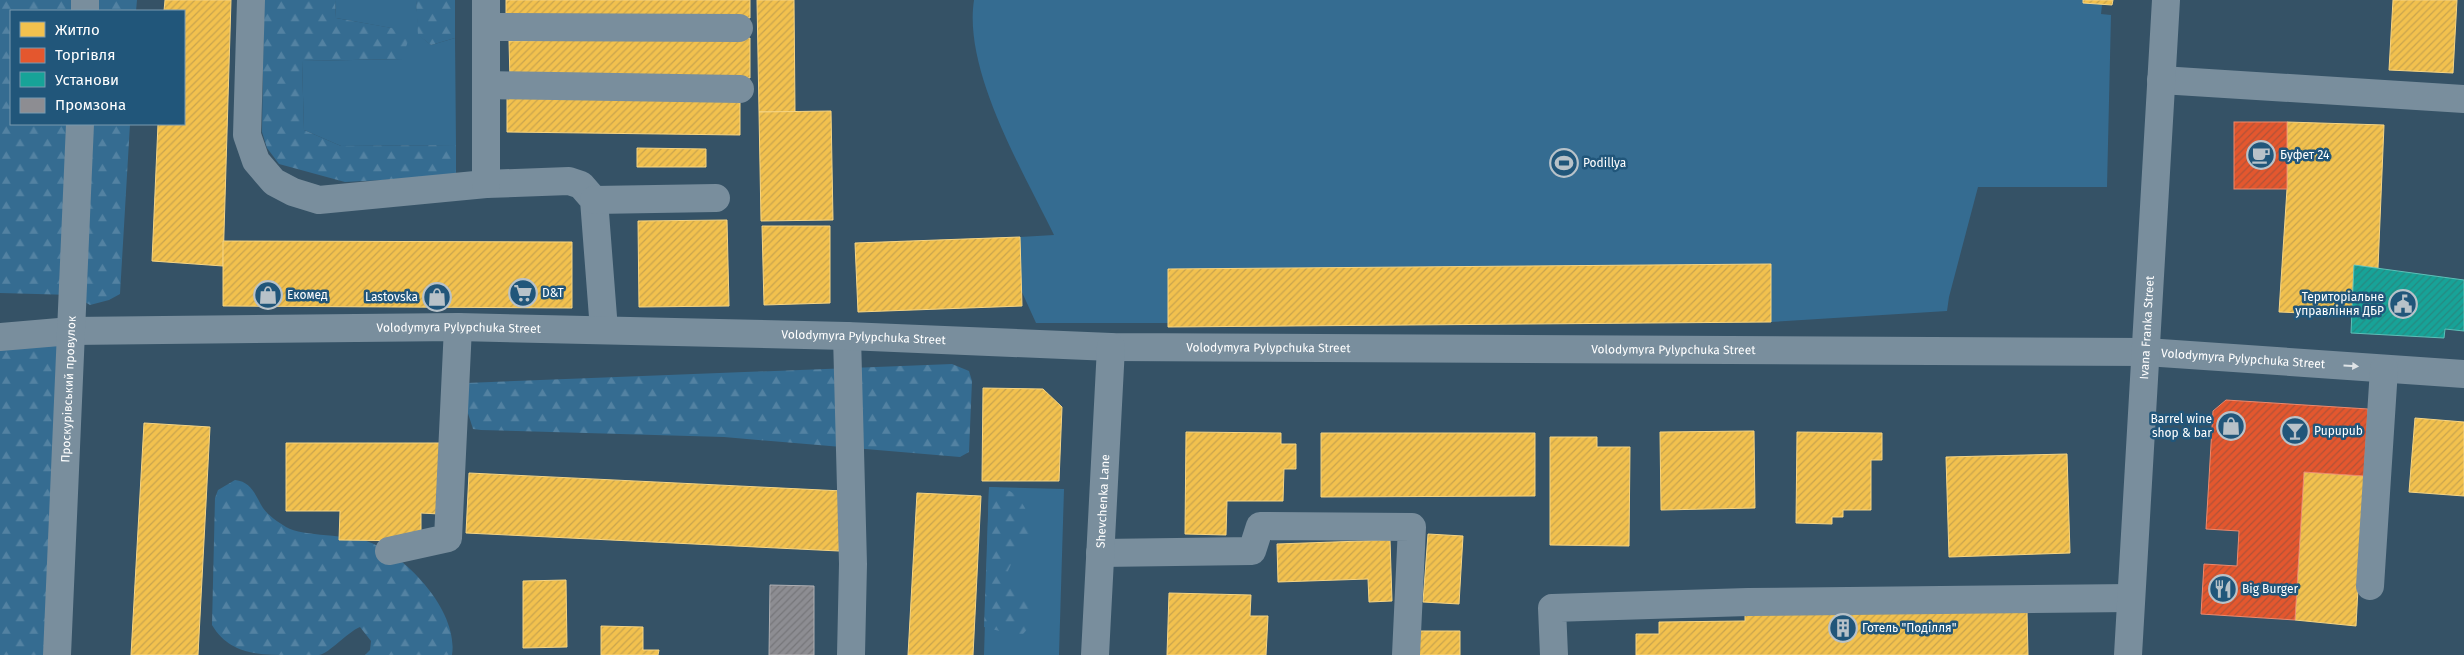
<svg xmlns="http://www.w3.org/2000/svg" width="2464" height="655" font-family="'Fira Sans',sans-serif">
	<defs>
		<pattern id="forest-firs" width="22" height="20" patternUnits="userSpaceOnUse" patternTransform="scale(1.25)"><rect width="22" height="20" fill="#356c91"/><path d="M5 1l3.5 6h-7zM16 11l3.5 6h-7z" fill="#5382a2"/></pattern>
		<pattern id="homes-hatch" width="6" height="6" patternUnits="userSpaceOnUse" patternTransform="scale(1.25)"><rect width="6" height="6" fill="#f2c14e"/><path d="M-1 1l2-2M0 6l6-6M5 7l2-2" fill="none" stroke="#c8a44e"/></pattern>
		<pattern id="shops-hatch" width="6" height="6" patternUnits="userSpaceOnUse" patternTransform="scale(1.25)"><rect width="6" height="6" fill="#e4572e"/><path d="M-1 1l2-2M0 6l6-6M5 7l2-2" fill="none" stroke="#af5338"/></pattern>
		<pattern id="public-hatch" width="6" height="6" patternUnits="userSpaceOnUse" patternTransform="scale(1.25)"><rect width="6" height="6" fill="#17a398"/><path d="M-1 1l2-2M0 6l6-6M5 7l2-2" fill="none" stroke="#278981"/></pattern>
		<pattern id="industry-hatch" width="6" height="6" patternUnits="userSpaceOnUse" patternTransform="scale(1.25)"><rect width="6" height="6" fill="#8d8d92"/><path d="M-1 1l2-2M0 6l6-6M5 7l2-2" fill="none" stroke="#76767a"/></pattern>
	</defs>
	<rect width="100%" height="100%" fill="#355266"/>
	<!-- green -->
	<g fill="#356c91">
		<path d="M335,0H416L419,35L431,45L455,38L456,145L341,146L304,130L302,61L402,59L391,28L336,18Z"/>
		<path d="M974,0H2113L2112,5H2102L2101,14L2111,15L2107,187H1978L1949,297L1947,311L1771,322L1168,327V323H1036L1021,290L1020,237L1054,235C1023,171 963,71 974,0Z"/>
		<path d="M989,487L1064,489L1059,655H984Z"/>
	</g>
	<!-- forest -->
	<g fill="url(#forest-firs)">
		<path d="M0,0H137L136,11H11V124H130L120,294L109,300L90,305L73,295L0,293Z"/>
		<path d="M264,0H335L336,18L392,28L408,41L402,59L302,61L304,130L341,146L456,145V176L345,182L279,164L267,148L262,132Z"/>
		<path d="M416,0H455V38L431,45L418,35Z"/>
		<path d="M71,331L57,655H0V344Z"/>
		<path d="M952,364L969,371L972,381L969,452L960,457L724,437L481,430L473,429L465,404L466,383Z"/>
		<path d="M235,480C252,482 255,495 263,508C269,516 278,522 286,527C303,537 349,534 369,542C407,556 459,612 452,655H365L370,650L371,641L360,627C346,633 330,653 319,655C311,655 300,655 292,655C259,655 230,655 212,625L215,498L218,490Z"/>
		<path d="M989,487C1017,487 1021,500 1033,524C1028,543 1016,552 1008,571L1014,587L1026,601L1031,613L1030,626L1023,634L1015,635L984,627Z"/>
	</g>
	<!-- homes -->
	<g fill="url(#homes-hatch)" stroke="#f6d483">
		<path d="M165,0H231L223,266L152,261L158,124H184V11H164Z"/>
		<path d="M506,0H750V18L506,14Z"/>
		<path d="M757,0H794L795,112H759Z"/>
		<path d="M2083,0H2113L2112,5L2083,3Z"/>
		<path d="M2393,0H2457L2453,73L2389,70Z"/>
		<path d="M750,38V78L510,80L509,41Z"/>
		<path d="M507,94L740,96V135L507,132Z"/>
		<path d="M831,111L833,220L761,221L759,112Z"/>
		<path d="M2287,122L2384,125L2378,268L2354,265L2352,315L2279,312L2287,189Z"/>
		<path d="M637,148L706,149V167H637Z"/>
		<path d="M727,220L729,306L639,307L638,221Z"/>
		<path d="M762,226H830V303L764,305Z"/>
		<path d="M1020,237L1022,306L858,312L855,243Z"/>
		<path d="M223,241L572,242V308L223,306Z"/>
		<path d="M1771,264V322L1168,327V269Z"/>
		<path d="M983,388L1043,389L1062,407L1059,481H982Z"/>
		<path d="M2415,418L2464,422V496L2409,492Z"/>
		<path d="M144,423L210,427L198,655H131Z"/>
		<path d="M1754,431L1755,508L1661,510L1660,432Z"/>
		<path d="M1186,432L1281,433V444H1296V469H1284L1283,501H1227L1226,535L1185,534Z"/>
		<path d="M1797,432L1882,433V460H1871V510H1843V517H1832V524L1796,523Z"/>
		<path d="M1321,433H1535V496L1321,497Z"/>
		<path d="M1550,437H1597V447H1630L1629,546L1550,545Z"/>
		<path d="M286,443H440L439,514L421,513V541L339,540L340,511H286Z"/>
		<path d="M2067,454L2070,553L1949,557L1946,457Z"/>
		<path d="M2304,472L2364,476L2356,626L2295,620Z"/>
		<path d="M469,473L843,491L839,551L466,533Z"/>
		<path d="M917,493L981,496L973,655H908Z"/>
		<path d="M1428,534L1463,536L1459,604L1423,602Z"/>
		<path d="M1390,540L1392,601L1369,602L1368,579L1278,582L1277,544Z"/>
		<path d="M566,580L567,647L523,648V581Z"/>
		<path d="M1169,593L1251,595L1250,616H1268L1266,655H1167Z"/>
		<path d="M2027,611L2028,655H1636V634H1659V622L1745,621V613Z"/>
		<path d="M601,626L643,627V650H659L658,655H601Z"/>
		<path d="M1415,631H1460V655H1414Z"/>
	</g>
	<!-- shops -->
	<g fill="url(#shops-hatch)" stroke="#ec896d">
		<rect x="2234" y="122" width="53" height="67"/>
		<path d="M2226,400L2368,409L2364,476L2304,472L2295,620L2201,614L2204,564L2237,566L2239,531L2206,529L2213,411Z"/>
	</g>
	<!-- public -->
	<path fill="url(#public-hatch)" stroke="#5dbfb7" d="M2354,265L2464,280V331L2445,329L2444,338L2351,333Z"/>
	<!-- industry -->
	<path fill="url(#industry-hatch)" stroke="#afafb3" d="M770,585L814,586V655H769Z"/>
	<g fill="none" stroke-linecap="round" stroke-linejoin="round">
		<!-- minor -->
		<g stroke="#798e9d" stroke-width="28">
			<path d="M251,0L247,135L256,161L274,182L293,192L319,200L486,184L569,181L581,185L594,200L604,330"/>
			<path d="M85,11V0"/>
			<path d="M486,27L739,28"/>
			<path d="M2161,80L2464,99"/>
			<path d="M486,85L740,89"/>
			<path d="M486,184V0"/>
			<path d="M594,200L716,198"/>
			<path d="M847,336L853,564L851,655"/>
			<path id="s1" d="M0,337L71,331L458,327L847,336L1111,347L2146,352L2464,374"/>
			<path d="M389,551L448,538L458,327"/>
			<path d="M1100,553L1252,551L1260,526L1412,527L1406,655"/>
			<path d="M2370,586L2384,369"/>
			<path id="s2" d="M57,655L80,124"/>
			<path id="s3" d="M1095,655L1111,347"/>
			<path d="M1554,655L1552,608L1748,602L2131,598"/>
			<path id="s4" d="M2128,655L2166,0"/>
		</g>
	</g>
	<!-- one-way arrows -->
	<defs><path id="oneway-solid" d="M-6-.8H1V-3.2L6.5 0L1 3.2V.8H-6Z" transform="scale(1.25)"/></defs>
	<use fill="#dee3e6" href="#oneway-solid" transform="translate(2351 366) rotate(4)"/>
	<!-- icons -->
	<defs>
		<symbol id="cafe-ring" viewBox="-11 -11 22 22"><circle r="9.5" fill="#21567a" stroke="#b8c2c9" stroke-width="1.5"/><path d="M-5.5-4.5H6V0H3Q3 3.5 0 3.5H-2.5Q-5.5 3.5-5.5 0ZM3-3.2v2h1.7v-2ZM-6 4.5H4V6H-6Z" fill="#b8c2c9"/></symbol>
		<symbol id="stadium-ring" viewBox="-11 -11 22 22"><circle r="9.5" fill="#21567a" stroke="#b8c2c9" stroke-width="1.5"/><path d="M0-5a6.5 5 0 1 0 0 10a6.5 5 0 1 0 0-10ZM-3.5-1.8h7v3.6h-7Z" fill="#b8c2c9"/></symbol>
		<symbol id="supermarket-ring" viewBox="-11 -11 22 22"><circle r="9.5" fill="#21567a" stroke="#b8c2c9" stroke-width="1.5"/><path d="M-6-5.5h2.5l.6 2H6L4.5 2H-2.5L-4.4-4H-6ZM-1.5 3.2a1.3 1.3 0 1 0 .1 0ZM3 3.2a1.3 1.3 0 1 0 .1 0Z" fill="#b8c2c9"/></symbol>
		<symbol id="shop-ring" viewBox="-11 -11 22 22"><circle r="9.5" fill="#21567a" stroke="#b8c2c9" stroke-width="1.5"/><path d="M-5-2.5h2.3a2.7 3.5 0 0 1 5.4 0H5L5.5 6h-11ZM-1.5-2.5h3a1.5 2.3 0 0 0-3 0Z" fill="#b8c2c9"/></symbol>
		<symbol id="civic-ring" viewBox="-11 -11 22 22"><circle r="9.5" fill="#21567a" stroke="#b8c2c9" stroke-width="1.5"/><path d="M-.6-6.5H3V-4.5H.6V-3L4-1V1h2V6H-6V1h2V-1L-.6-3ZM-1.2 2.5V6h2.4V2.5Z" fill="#b8c2c9"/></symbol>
		<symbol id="bar-ring" viewBox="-11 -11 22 22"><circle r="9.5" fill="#21567a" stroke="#b8c2c9" stroke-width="1.5"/><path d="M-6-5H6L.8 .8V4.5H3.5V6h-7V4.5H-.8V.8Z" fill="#b8c2c9"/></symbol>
		<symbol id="restaurant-ring" viewBox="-11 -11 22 22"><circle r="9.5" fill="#21567a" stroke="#b8c2c9" stroke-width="1.5"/><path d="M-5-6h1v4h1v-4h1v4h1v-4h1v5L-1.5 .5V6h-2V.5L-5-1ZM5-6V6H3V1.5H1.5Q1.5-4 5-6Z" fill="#b8c2c9"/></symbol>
		<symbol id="building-ring" viewBox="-11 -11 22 22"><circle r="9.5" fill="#21567a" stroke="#b8c2c9" stroke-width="1.5"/><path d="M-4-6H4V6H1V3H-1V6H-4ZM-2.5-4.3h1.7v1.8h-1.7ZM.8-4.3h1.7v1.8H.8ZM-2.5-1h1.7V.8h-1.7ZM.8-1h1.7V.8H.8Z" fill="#b8c2c9"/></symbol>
	</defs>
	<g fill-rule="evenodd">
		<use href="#cafe-ring" x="2245" y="139" width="32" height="32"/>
		<use href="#stadium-ring" x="1548" y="147" width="32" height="32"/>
		<use href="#supermarket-ring" x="507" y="277" width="32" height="32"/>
		<use href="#shop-ring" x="252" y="279" width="32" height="32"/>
		<use href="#shop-ring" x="421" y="281" width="32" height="32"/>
		<use href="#civic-ring" x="2387" y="288" width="32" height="32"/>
		<use href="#shop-ring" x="2215" y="410" width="32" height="32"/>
		<use href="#bar-ring" x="2279" y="415" width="32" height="32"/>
		<use href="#restaurant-ring" x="2207" y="573" width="32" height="32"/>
		<use href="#building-ring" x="1827" y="612" width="32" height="32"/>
	</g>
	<g text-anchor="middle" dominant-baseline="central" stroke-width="5" stroke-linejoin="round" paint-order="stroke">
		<!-- poi labels -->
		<g font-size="12" fill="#fff" stroke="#21567a" text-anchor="start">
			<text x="2280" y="155">Буфет 24</text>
			<text x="1583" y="163">Podillya</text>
			<text x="542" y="293">D&amp;T</text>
			<text x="287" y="295">Екомед</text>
			<text x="418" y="297" text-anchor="end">Lastovska</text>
			<text x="2384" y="297" text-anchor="end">Територіальне<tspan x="2384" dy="14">управління ДБР</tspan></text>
			<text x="2212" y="419" text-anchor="end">Barrel wine<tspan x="2212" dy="14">shop &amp; bar</tspan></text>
			<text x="2314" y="431">Pupupub</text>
			<text x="2242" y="589">Big Burger</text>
			<text x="1862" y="628">Готель "Поділля"</text>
		</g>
		<!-- street labels -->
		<g font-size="12" fill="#fff" stroke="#21567a">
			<text stroke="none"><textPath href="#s1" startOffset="459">Volodymyra Pylypchuka Street</textPath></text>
			<text stroke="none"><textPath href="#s4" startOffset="328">Ivana Franka Street</textPath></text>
			<text stroke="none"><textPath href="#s1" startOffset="864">Volodymyra Pylypchuka Street</textPath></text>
			<text stroke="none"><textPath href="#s1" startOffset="1269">Volodymyra Pylypchuka Street</textPath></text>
			<text stroke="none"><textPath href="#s1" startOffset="1674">Volodymyra Pylypchuka Street</textPath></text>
			<text stroke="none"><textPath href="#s1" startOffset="2244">Volodymyra Pylypchuka Street</textPath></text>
			<text stroke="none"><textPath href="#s2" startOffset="266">Проскурівський провулок</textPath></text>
			<text stroke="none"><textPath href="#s3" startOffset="154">Shevchenka Lane</textPath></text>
		</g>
	</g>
	<!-- legend -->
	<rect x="10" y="10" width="175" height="115" fill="#21567a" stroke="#7a9aaf"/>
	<rect x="20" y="22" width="25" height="15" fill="#f2c14e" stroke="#7a9aaf"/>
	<text x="55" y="35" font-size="15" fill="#ffffff">Житло</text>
	<rect x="20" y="48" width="25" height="15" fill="#e4572e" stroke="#7a9aaf"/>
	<text x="55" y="60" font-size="15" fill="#ffffff">Торгівля</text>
	<rect x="20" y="72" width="25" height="15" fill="#17a398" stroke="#7a9aaf"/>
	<text x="55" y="85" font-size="15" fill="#ffffff">Установи</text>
	<rect x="20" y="98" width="25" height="15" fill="#8d8d92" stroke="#7a9aaf"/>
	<text x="55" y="110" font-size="15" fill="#ffffff">Промзона</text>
</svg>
